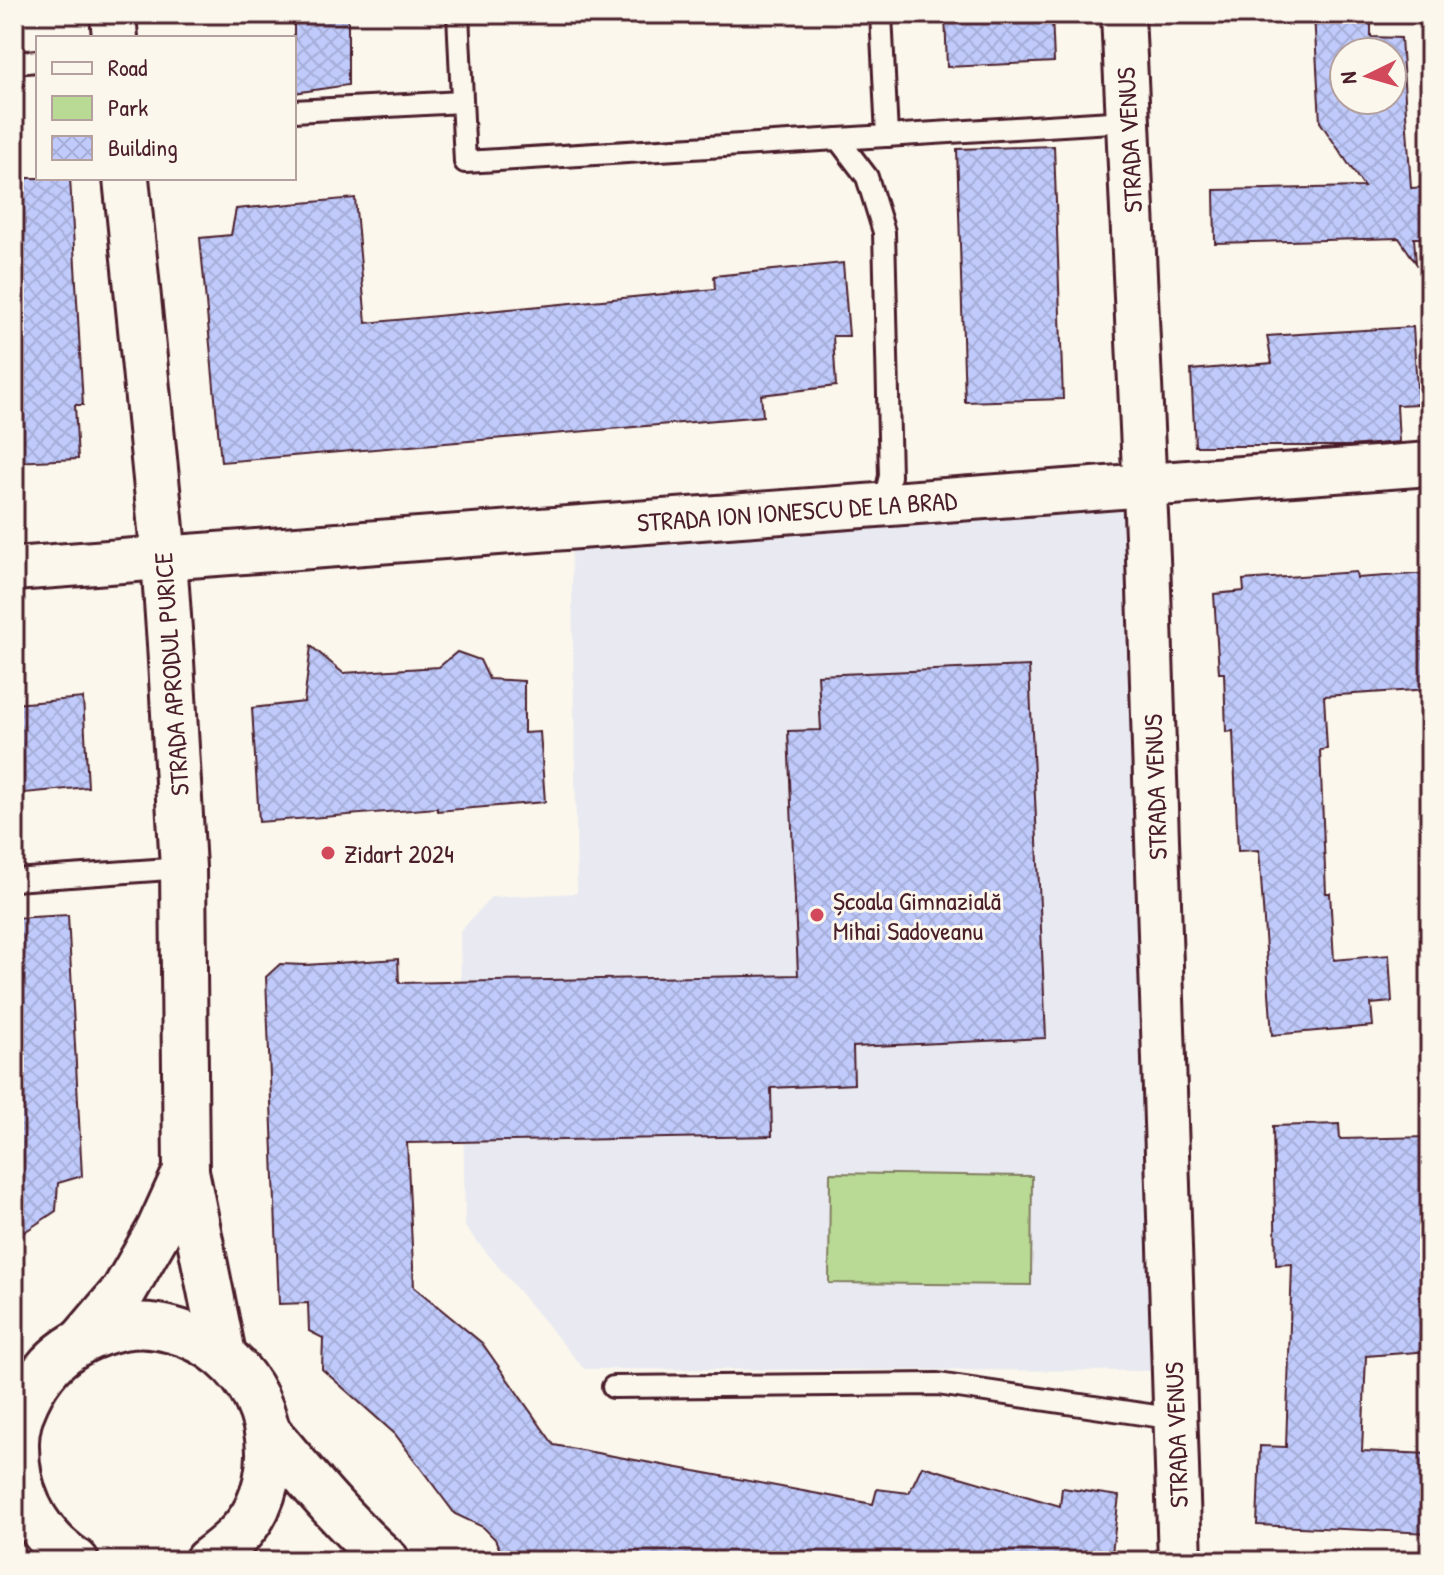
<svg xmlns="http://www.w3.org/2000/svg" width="1444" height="1575" font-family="'Patrick Hand',sans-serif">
	<defs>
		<pattern id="building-cross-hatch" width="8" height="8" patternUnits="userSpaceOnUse" patternTransform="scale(2)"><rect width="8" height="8" fill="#c0cbfc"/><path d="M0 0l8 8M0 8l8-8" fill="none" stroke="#a6aed8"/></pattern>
	</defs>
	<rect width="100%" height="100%" fill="#fbf7ec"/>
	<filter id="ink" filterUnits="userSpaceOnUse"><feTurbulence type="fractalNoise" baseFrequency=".0125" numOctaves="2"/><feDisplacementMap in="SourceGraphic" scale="16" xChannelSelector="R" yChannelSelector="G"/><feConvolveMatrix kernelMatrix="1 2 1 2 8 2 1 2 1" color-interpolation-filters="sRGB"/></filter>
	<g filter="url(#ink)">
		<!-- built -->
		<path fill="#e9eaf1" d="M1145,485L1174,1371L584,1369L465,1227L460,932L491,897L577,893L571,527Z"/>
		<!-- green -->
		<path fill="#b8da94" stroke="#817c60" stroke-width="2" d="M830,1173L1032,1176L1031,1285L829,1283Z"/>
		<!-- building -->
		<g fill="url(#building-cross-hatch)" stroke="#4a1f2b" stroke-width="2" fill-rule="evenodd">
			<path d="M294,14H348V85L294,93Z"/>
			<path d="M945,14H1052L1054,62L947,67Z"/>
			<path d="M1314,14H1371V37L1401,38L1411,188L1430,187V238H1414L1416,263L1399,238L1215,243L1214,190L1364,187L1320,122ZM1344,52H1392V100H1344Z"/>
			<path d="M1054,146L1063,399L965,402L957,149Z"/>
			<path d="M14,178H70L83,405H75L78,459L14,462Z"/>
			<path d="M355,198L366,323L715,289L714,276L843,263L849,336H833L836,386L761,395L763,416L221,462L200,238L231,235L236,209Z"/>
			<path d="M1413,327L1418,404L1397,405L1399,442L1349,446H1195L1191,370L1272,363L1267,336Z"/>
			<path d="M1356,572L1357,578L1430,573V689L1324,696L1327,749L1320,750L1326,893H1330L1334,960L1389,955L1392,1002L1371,1004L1373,1026L1272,1035L1259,850L1238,851L1233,731L1226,732L1224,673H1219L1214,594L1244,591L1243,580Z"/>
			<path d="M311,646L343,673L439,667L457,652L480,660L489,679L524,681V733L540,732L545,802L437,811V808L259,822L252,708L304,702Z"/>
			<path d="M1029,666L1046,1038L853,1047L854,1084L771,1088L772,1136L407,1143L414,1287L482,1343L554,1445L873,1504L877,1489L909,1493L922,1466L1060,1506L1062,1488L1119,1496L1111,1561H505L495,1539L483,1527L455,1514L395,1434L322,1369L323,1338L309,1331L308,1303L279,1304L266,977L280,964L305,965L398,959L399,983L798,975L788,731L821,730L818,675Z"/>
			<path d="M83,698L88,787L14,794V704Z"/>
			<path d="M68,915L82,1176L58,1183L56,1211L14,1239V918Z"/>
			<path d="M1339,1124L1340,1139L1430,1137V1351L1366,1356L1362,1451L1430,1454V1533L1257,1525L1260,1446L1286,1447L1292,1264L1276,1265L1273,1126Z"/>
		</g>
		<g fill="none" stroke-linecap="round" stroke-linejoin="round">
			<defs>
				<g id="lane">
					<path d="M458,14L465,162L1127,121"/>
					<path d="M881,14L887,136"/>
					<path d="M14,63L38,61"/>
					<path d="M294,111L462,102"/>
					<path d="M838,139L867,177L884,232L890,476L883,505"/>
					<path d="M14,880L183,868"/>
					<path d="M613,1387L938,1384L1176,1419"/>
				</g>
				<g id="street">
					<path d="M1123,14L1148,558L1180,1561"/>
					<path d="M14,569L1430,464"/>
				</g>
				<g id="secondary">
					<path d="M113,14L115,38"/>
					<path d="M126,178L164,559L170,644L183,868L186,1171L223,1354"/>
					<path d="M84,1338L124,1291L159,1230L186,1171"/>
					<path d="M268,1432C306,1477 343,1522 387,1561"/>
					<path d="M76,1561C34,1533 15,1491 16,1442C16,1415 33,1384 50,1365C66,1348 84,1338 107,1331C128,1324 151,1324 172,1330C250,1350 291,1434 257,1508C246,1531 227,1546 207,1561"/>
				</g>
			</defs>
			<!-- lane casing -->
			<use href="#lane" stroke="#4a1f2b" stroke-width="26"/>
			<!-- street casing -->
			<use href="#street" stroke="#4a1f2b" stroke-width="48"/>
			<!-- secondary casing -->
			<use href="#secondary" stroke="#4a1f2b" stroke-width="50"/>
			<!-- lane -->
			<use href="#lane" stroke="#fbf7ec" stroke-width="20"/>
			<!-- street -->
			<use href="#street" stroke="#fbf7ec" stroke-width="42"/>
			<!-- secondary -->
			<use href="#secondary" stroke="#fbf7ec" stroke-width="44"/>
		</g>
	</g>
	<!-- markers -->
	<g fill="#d1495b" stroke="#fbf7ec" stroke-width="3">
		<circle cx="328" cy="853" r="8"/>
		<circle cx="817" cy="915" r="8"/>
	</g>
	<g text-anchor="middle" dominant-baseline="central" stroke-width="6" stroke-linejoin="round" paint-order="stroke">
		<!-- street labels -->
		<g font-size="26" fill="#4a1f2b" stroke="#fbf7ec">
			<text transform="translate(1129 140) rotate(-93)">STRADA VENUS</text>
			<text transform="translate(797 511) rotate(-4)">STRADA ION IONESCU DE LA BRAD</text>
			<text transform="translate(171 674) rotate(-94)">STRADA APRODUL PURICE</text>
			<text transform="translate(1155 787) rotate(-92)">STRADA VENUS</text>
			<text transform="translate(1176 1435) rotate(-92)">STRADA VENUS</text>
		</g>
		<!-- poi labels -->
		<g font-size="26" fill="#4a1f2b" stroke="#fbf7ec" text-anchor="start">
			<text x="344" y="853">Zidart 2024</text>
			<text x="833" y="900">Școala Gimnazială<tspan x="833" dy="30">Mihai Sadoveanu</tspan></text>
		</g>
	</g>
	<!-- margin -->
	<rect width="1444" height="1575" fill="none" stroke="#fbf7ec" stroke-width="48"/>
	<rect x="24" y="24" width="1396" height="1527" fill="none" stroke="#4a1f2b" stroke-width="3" filter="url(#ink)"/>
	<!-- legend -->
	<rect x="36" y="36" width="260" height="144" fill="#fbf7ec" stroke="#b4a19f" stroke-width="2"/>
	<rect x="52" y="62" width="40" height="12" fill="#fbf7ec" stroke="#b4a19f" stroke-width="2"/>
	<text x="108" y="76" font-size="24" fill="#4a1f2b">Road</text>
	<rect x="52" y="96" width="40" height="24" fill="#b8da94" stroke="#b4a19f" stroke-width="2"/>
	<text x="108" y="116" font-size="24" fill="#4a1f2b">Park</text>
	<rect x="52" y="136" width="40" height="24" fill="url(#building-cross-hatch)" stroke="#b4a19f" stroke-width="2"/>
	<text x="108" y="156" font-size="24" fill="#4a1f2b">Building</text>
	<!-- north arrow -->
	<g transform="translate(1368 76) rotate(265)"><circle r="38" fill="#fbf7ec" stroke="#b4a19f" stroke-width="2"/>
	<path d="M0-6L14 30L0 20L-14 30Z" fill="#d1495b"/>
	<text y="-12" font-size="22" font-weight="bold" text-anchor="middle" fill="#4a1f2b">N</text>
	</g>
</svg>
